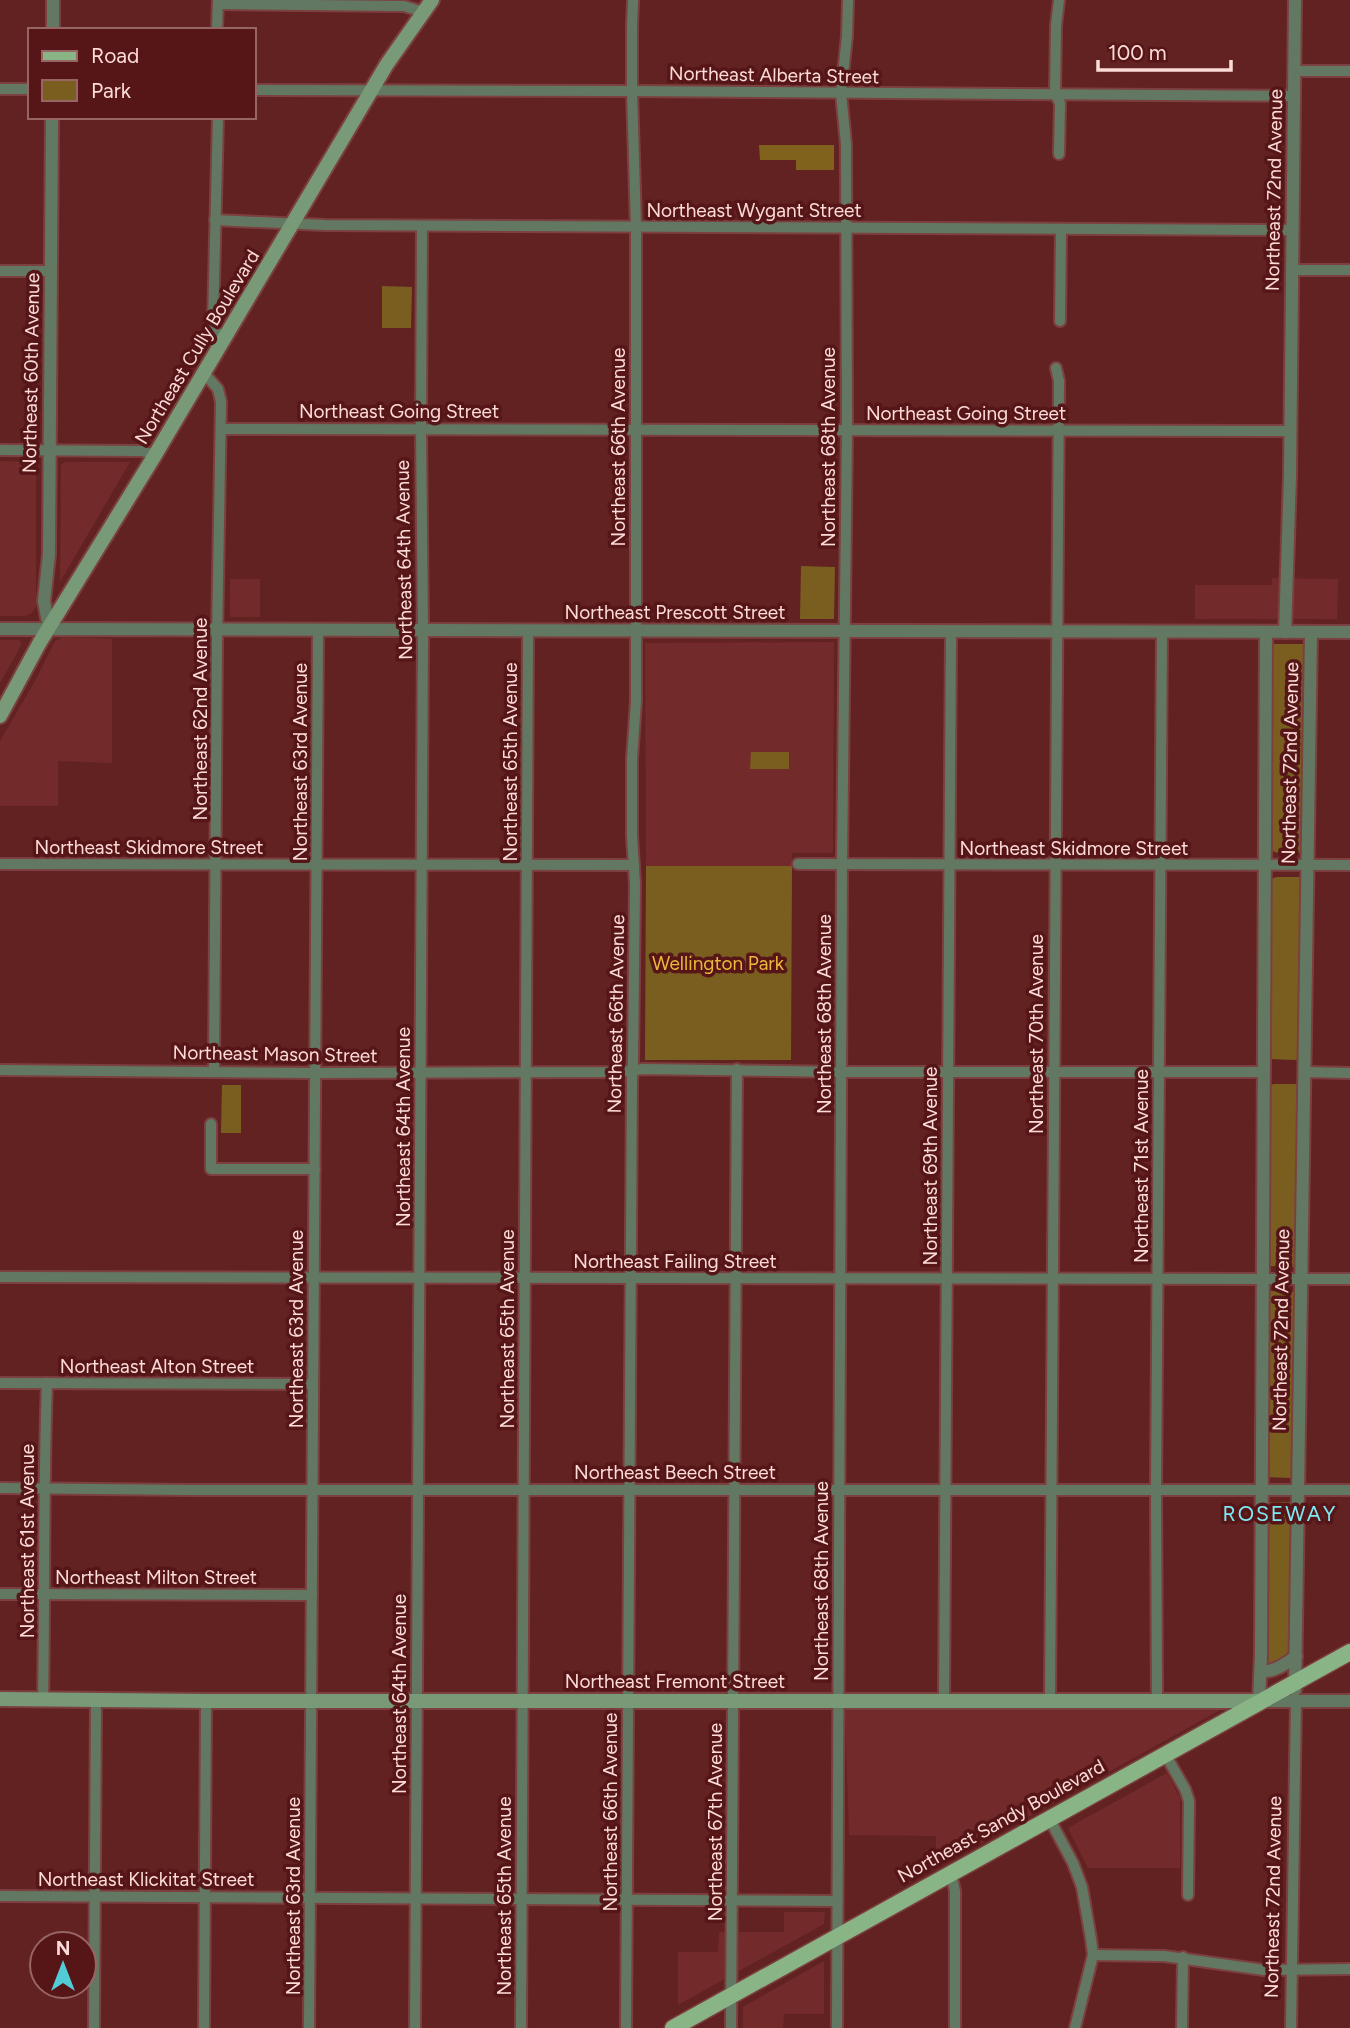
<svg xmlns="http://www.w3.org/2000/svg" width="1350" height="2028" font-family="Figtree,sans-serif">
	<rect width="100%" height="100%" fill="#632222"/>
	<!-- built -->
	<g fill="#722a2a">
		<path d="M0,461L33,462L36,465V606L32,613L26,616H0Z"/>
		<path d="M64,462H130L60,582L61,465Z"/>
		<path d="M1272,578L1338,579L1337,619H1195V585H1272Z"/>
		<rect x="230" y="579" width="30" height="38"/>
		<path d="M63,637L112,639V763L58,761V806H0V741L35,681L55,641Z"/>
		<path d="M0,640H19L22,644L0,683Z"/>
		<path d="M834,642L833,853H792V866H646L645,643Z"/>
		<path d="M850,1707L1221,1708L1222,1709L936,1868V1836L849,1835L845,1713L846,1709Z"/>
		<path d="M1167,1773L1180,1798V1868H1088L1068,1828Z"/>
		<path d="M784,1912H825L824,1924L678,2005V1952H718L719,1932H784Z"/>
		<path d="M824,1961V2014H784L783,2028H743V2007Z"/>
	</g>
	<!-- green -->
	<g fill="#7a5e20">
		<path d="M382,286L412,287L411,328H382Z"/>
		<path d="M801,566L835,567L834,619H800Z"/>
		<path d="M1270,644H1308L1304,851C1295,855 1276,856 1269,848Z"/>
		<path d="M751,752H789V769H750Z"/>
		<path d="M646,866H792L791,1060H645Z"/>
		<path d="M1276,877H1298L1302,879L1299,1059L1295,1060L1270,1059V880Z"/>
		<path d="M1274,1084H1295L1299,1086L1297,1265L1294,1267L1269,1266V1086Z"/>
		<path d="M222,1085H241V1133H221Z"/>
		<path d="M1271,1291L1296,1292L1294,1477L1291,1478L1267,1477L1268,1292Z"/>
		<path d="M1271,1502H1289L1293,1504L1290,1655L1269,1666L1267,1664L1268,1504Z"/>
	</g>
	<!-- forest -->
	<path fill="#81621c" d="M759,145H834V170H796V160H760Z"/>
	<g fill="none" stroke-linecap="round" stroke-linejoin="round">
		<defs>
			<g id="minor">
				<path d="M1059,0L1056,26L1055,94L1060,103L1059,154"/>
				<path d="M219,4L404,6L423,12"/>
				<path d="M217,30L218,0"/>
				<path d="M1294,71H1350"/>
				<path d="M0,89H30"/>
				<path d="M254,90L632,91L1294,96"/>
				<path d="M218,117L213,324L215,330L223,340"/>
				<path d="M215,220L324,225L1292,230"/>
				<path d="M1292,270H1350"/>
				<path d="M0,271H51"/>
				<path d="M1060,321L1061,229"/>
				<path d="M204,373L218,389L221,402L217,639L214,1071"/>
				<path d="M221,429L1290,431"/>
				<path d="M0,450L142,451L155,455"/>
				<path d="M0,864L634,865"/>
				<path d="M798,864L1350,865"/>
				<path d="M0,1070L315,1073L621,1072L643,1069L841,1072H1263"/>
				<path d="M1305,1072L1350,1073"/>
				<path d="M211,1124V1169H315"/>
				<path d="M0,1277L1350,1279"/>
				<path d="M0,1383L313,1384"/>
				<path d="M0,1488L190,1490H1350"/>
				<path d="M0,1594L312,1595"/>
				<path d="M43,1700C45,1594 43,1489 47,1383"/>
				<path d="M944,1701L951,632"/>
				<path d="M1050,1701L1059,381L1056,368"/>
				<path d="M1157,1701L1156,1490L1162,632"/>
				<path d="M1165,1754L1185,1789L1189,1801L1188,1895"/>
				<path d="M1049,1818L1073,1863L1082,1887L1091,1939L1093,1955L1075,2028"/>
				<path d="M951,1873L955,1891V2028"/>
				<path d="M0,1896L837,1901"/>
				<path d="M1093,1955L1164,1956L1264,1970L1350,1969"/>
				<path d="M94,2028L96,1700"/>
				<path d="M204,2028L206,1701"/>
				<path d="M309,2028L318,630"/>
				<path d="M415,2028L423,631L421,429L422,226"/>
				<path d="M521,2028L528,631"/>
				<path d="M626,2028L632,1080L633,1060L635,884L632,836V759L636,701V227L632,91V26L633,0"/>
				<path d="M731,2028L737,1069"/>
				<path d="M837,2028L842,863L847,430L846,144L841,93L847,36L848,0"/>
				<path d="M1182,2028L1183,1957"/>
				<path d="M1291,2028L1296,1701"/>
			</g>
			<g id="tertiary">
				<path d="M53,30V0"/>
				<path d="M49,628L44,601L49,554L52,117"/>
				<path d="M0,629L1350,632"/>
				<path d="M1266,632L1261,1655L1259,1701H1350"/>
				<path d="M1285,632L1290,475L1295,0"/>
				<path d="M1261,1671C1272,1673 1288,1663 1296,1656"/>
				<path d="M1295,1690L1311,632"/>
			</g>
			<g id="secondary">
				<path d="M0,716L40,642L155,455L387,64L432,0"/>
				<path d="M0,1699L206,1701H1259"/>
			</g>
			<path id="primary" d="M673,2028L1350,1652"/>
		</defs>
		<!-- minor casing -->
		<use href="#minor" stroke="#7b403f" stroke-width="14"/>
		<!-- tertiary casing -->
		<use href="#tertiary" stroke="#7b403f" stroke-width="16"/>
		<!-- secondary casing -->
		<use href="#secondary" stroke="#7b403f" stroke-width="18"/>
		<!-- primary casing -->
		<use href="#primary" stroke="#7b403f" stroke-width="19"/>
		<!-- minor -->
		<use href="#minor" stroke="#637862" stroke-width="10"/>
		<!-- tertiary -->
		<use href="#tertiary" stroke="#637862" stroke-width="12"/>
		<!-- secondary -->
		<use href="#secondary" stroke="#799a77" stroke-width="14"/>
		<!-- primary -->
		<use href="#primary" stroke="#89b486" stroke-width="16"/>
	</g>
	<g text-anchor="middle" dominant-baseline="central" stroke-width="7" stroke-linejoin="round" paint-order="stroke">
		<!-- street labels -->
		<g font-size="19" fill="#fcdbd8" stroke="#561618">
			<text transform="translate(774 75) rotate(1)">Northeast Alberta Street</text>
			<text transform="translate(1274 190) rotate(-89)">Northeast 72nd Avenue</text>
			<text x="754" y="210">Northeast Wygant Street</text>
			<text transform="translate(197 347) rotate(-59)">Northeast Cully Boulevard</text>
			<text transform="translate(31 373) rotate(-89)">Northeast 60th Avenue</text>
			<text x="399" y="411">Northeast Going Street</text>
			<text x="966" y="413">Northeast Going Street</text>
			<text transform="translate(618 447) rotate(-90)">Northeast 66th Avenue</text>
			<text transform="translate(828 447) rotate(-90)">Northeast 68th Avenue</text>
			<text transform="translate(404 560) rotate(-91)">Northeast 64th Avenue</text>
			<text x="675" y="612">Northeast Prescott Street</text>
			<text transform="translate(200 719) rotate(-90)">Northeast 62nd Avenue</text>
			<text transform="translate(300 762) rotate(-90)">Northeast 63rd Avenue</text>
			<text transform="translate(510 762) rotate(-90)">Northeast 65th Avenue</text>
			<text transform="translate(1290 763) rotate(-89)">Northeast 72nd Avenue</text>
			<text x="149" y="847">Northeast Skidmore Street</text>
			<text x="1074" y="848">Northeast Skidmore Street</text>
			<text transform="translate(616 1014) rotate(-89)">Northeast 66th Avenue</text>
			<text transform="translate(824 1014) rotate(-90)">Northeast 68th Avenue</text>
			<text transform="translate(1036 1034) rotate(-90)">Northeast 70th Avenue</text>
			<text transform="translate(275 1054) rotate(1)">Northeast Mason Street</text>
			<text transform="translate(403 1127) rotate(-90)">Northeast 64th Avenue</text>
			<text transform="translate(930 1166) rotate(-90)">Northeast 69th Avenue</text>
			<text transform="translate(1141 1166) rotate(-90)">Northeast 71st Avenue</text>
			<text x="675" y="1261">Northeast Failing Street</text>
			<text transform="translate(296 1329) rotate(-90)">Northeast 63rd Avenue</text>
			<text transform="translate(507 1329) rotate(-90)">Northeast 65th Avenue</text>
			<text transform="translate(1281 1330) rotate(-89)">Northeast 72nd Avenue</text>
			<text x="157" y="1366">Northeast Alton Street</text>
			<text x="675" y="1472">Northeast Beech Street</text>
			<text transform="translate(27 1541) rotate(-90)">Northeast 61st Avenue</text>
			<text x="156" y="1577">Northeast Milton Street</text>
			<text transform="translate(821 1581) rotate(-90)">Northeast 68th Avenue</text>
			<text x="675" y="1681">Northeast Fremont Street</text>
			<text transform="translate(399 1694) rotate(-90)">Northeast 64th Avenue</text>
			<text transform="translate(610 1812) rotate(-90)">Northeast 66th Avenue</text>
			<text transform="translate(1001 1821) rotate(-29)">Northeast Sandy Boulevard</text>
			<text transform="translate(715 1822) rotate(-90)">Northeast 67th Avenue</text>
			<text x="146" y="1879">Northeast Klickitat Street</text>
			<text transform="translate(293 1896) rotate(-90)">Northeast 63rd Avenue</text>
			<text transform="translate(504 1896) rotate(-90)">Northeast 65th Avenue</text>
			<text transform="translate(1273 1897) rotate(-89)">Northeast 72nd Avenue</text>
		</g>
		<!-- park labels -->
		<g font-size="19" fill="#eeb73b" stroke="#561618">
			<text x="718" y="963">Wellington Park</text>
		</g>
		<!-- neighbourhood labels -->
		<g font-size="21" letter-spacing="2" fill="#7ee9f3" stroke="#561618">
			<text x="1280" y="1513">ROSEWAY</text>
		</g>
	</g>
	<!-- legend -->
	<rect x="28" y="28" width="228" height="91" fill="#561618" stroke="#986565" stroke-width="2"/>
	<rect x="42" y="51" width="35" height="10" fill="#89b486" stroke="#986565" stroke-width="2"/>
	<text x="91" y="63" font-size="21" fill="#fcdbd8">Road</text>
	<rect x="42" y="80" width="35" height="21" fill="#7a5e20" stroke="#986565" stroke-width="2"/>
	<text x="91" y="98" font-size="21" fill="#fcdbd8">Park</text>
	<!-- north arrow -->
	<g transform="translate(63 1965)"><circle r="33" fill="#561618" stroke="#986565" stroke-width="2"/>
	<path d="M0-5L12 26L0 18L-12 26Z" fill="#52ccd6"/>
	<text y="-10" font-size="19" font-weight="bold" text-anchor="middle" fill="#fcdbd8">N</text>
	</g>
	<!-- scale -->
	<path d="M1098 60v10h133v-10" fill="none" stroke="#fcdbd8" stroke-width="3.5"/>
	<text x="1108" y="60" font-size="21" fill="#fcdbd8" stroke="#561618" stroke-width="5" paint-order="stroke">100 m</text>
</svg>
